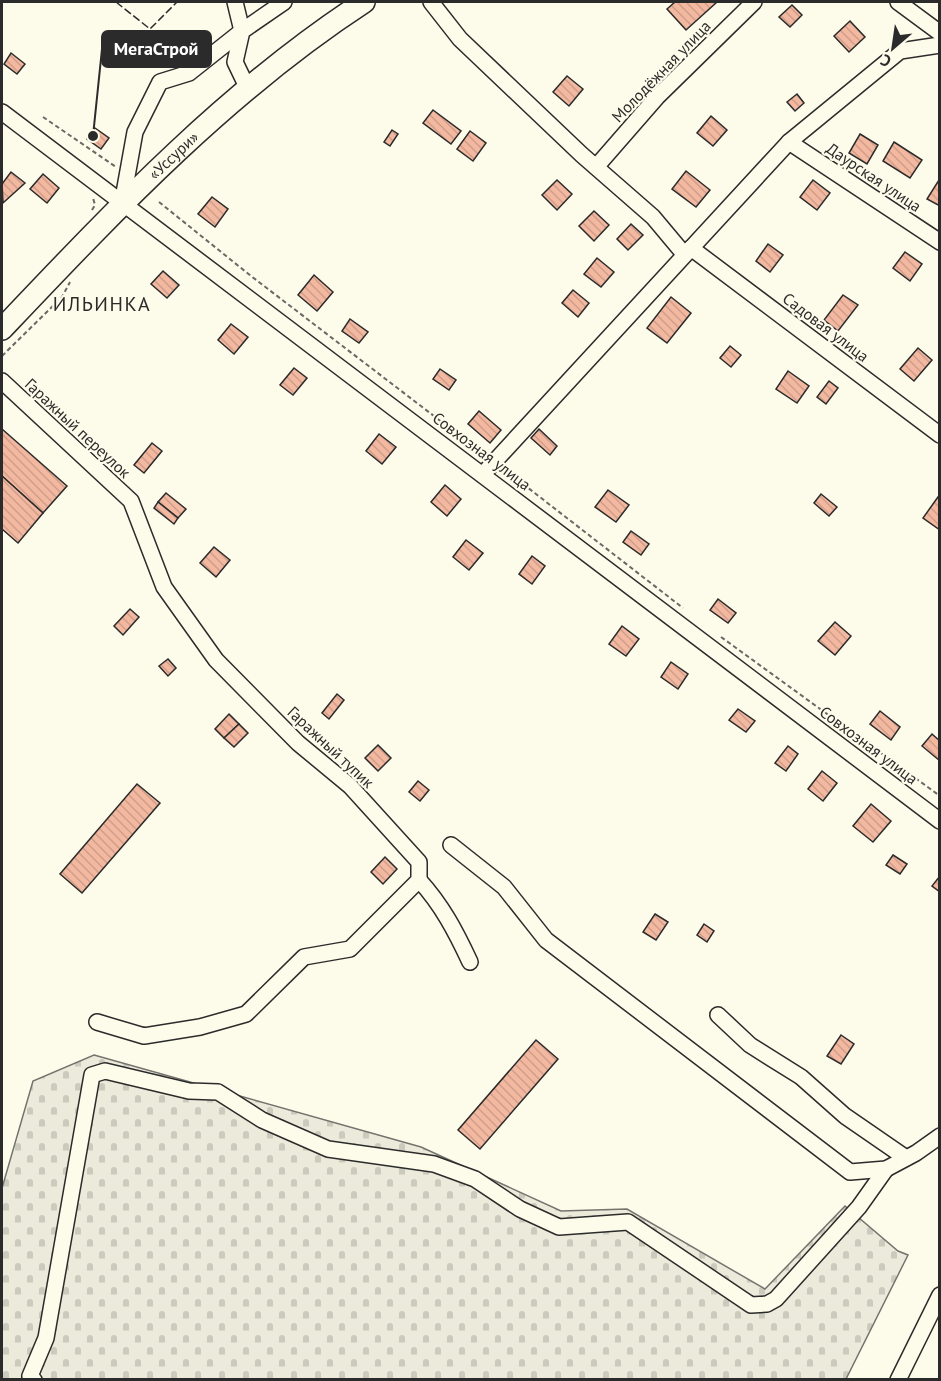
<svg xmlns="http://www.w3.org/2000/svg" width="941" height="1381" font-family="'PT Sans',sans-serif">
	<defs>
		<pattern id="cemetery-stones" width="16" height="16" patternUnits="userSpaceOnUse" patternTransform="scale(1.5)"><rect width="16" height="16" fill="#ecebdb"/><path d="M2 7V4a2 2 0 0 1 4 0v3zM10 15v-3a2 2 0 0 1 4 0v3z" fill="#cbcabc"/></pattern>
		<pattern id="building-back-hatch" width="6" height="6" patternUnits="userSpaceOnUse" patternTransform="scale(1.5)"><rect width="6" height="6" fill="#f2b8a0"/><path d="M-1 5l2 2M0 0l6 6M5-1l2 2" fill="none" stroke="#d09e8a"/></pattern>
	</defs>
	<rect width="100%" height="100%" fill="#fdfbea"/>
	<!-- cemetery -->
	<path fill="url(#cemetery-stones)" stroke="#74746e" stroke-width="1.5" d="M94,1055L421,1147L561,1211L627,1209L765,1289L845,1206L898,1251L908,1255L846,1379H2V1188L33,1081Z"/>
	<!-- building -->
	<g fill="url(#building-back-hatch)" stroke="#2b2b2b" stroke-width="1.5">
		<path d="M675,2H717L686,30L667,9Z"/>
		<path d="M792,5L802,15L790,27L779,17Z"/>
		<path d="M850,21L865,37L849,52L834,36Z"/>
		<path d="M11,53L25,64L17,74L4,64Z"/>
		<path d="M567,76L583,89L569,106L553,92Z"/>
		<path d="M797,94L804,103L795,111L787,102Z"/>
		<path d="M433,110L461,131L451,144L423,123Z"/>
		<path d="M711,116L727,130L713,146L697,133Z"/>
		<path d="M95,128L109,138L101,149L87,139Z"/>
		<path d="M392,130L398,134L390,146L384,142Z"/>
		<path d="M470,131L486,143L473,161L457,149Z"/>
		<path d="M860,134L878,145L867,164L849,153Z"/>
		<path d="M894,142L922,160L910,178L883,161Z"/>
		<path d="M686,171L710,190L696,207L672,189Z"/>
		<path d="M11,172L25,183L3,203L2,184Z"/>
		<path d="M43,174L59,188L47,203L30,189Z"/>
		<path d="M557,180L572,194L557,210L542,195Z"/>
		<path d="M813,180L830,193L817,210L800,197Z"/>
		<path d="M939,180H940V206L927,199Z"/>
		<path d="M212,197L228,209L215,227L198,214Z"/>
		<path d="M594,211L609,225L594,241L579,226Z"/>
		<path d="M631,224L643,235L628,250L617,239Z"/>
		<path d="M768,244L783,255L770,272L756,261Z"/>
		<path d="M905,252L922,264L910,281L893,268Z"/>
		<path d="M597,258L614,272L601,287L584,274Z"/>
		<path d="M163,271L179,285L167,298L151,284Z"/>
		<path d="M314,275L333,292L317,311L298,295Z"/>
		<path d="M573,290L589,303L578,317L562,303Z"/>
		<path d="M843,295L858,305L838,331L824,320Z"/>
		<path d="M671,297L691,313L667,343L647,328Z"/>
		<path d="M350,319L368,332L359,343L342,331Z"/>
		<path d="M231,324L248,337L234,354L218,340Z"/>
		<path d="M730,346L741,355L731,367L720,358Z"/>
		<path d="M918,348L932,360L914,381L900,369Z"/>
		<path d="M294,368L307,378L293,395L280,385Z"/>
		<path d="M440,369L456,380L449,390L433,379Z"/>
		<path d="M788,371L809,386L797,403L776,389Z"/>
		<path d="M829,381L838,388L826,404L817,397Z"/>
		<path d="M479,411L501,430L490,443L468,424Z"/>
		<path d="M2,429L67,486L43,513L2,476Z"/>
		<path d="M539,429L557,446L550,455L531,438Z"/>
		<path d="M379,434L396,447L382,464L366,451Z"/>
		<path d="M152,443L162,451L144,473L134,465Z"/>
		<path d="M2,476L43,513L18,543L2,529Z"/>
		<path d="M445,485L461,499L447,516L431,502Z"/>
		<path d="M608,490L629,505L616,522L595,507Z"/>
		<path d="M166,493L186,509L178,518L158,502Z"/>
		<path d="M821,494L837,507L829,516L814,503Z"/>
		<path d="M938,497L940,499V530L923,518Z"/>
		<path d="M158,502L178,518L174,524L154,508Z"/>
		<path d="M631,531L649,544L641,555L623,542Z"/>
		<path d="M466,540L483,553L469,570L453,557Z"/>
		<path d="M214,547L230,560L216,577L200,563Z"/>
		<path d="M532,556L545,566L532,584L519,574Z"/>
		<path d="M718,599L736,613L728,623L710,610Z"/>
		<path d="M130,609L139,617L123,635L114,626Z"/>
		<path d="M835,622L851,636L835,655L818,641Z"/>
		<path d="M622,626L639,639L626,656L609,644Z"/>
		<path d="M168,659L176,668L168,676L159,666Z"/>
		<path d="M671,662L688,674L678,689L661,677Z"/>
		<path d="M337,694L344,700L329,719L322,713Z"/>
		<path d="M738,709L755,721L746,732L729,720Z"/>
		<path d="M880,711L900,727L891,740L870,724Z"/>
		<path d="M229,714L239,724L224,738L215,729Z"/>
		<path d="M239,724L248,733L234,747L224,738Z"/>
		<path d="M932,734L940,741V761L922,746Z"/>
		<path d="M378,745L391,758L378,771L365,758Z"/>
		<path d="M788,746L798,754L786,771L775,763Z"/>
		<path d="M822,771L837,783L823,801L808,789Z"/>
		<path d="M418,781L429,790L420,801L409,792Z"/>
		<path d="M137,784L160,803L82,893L60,874Z"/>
		<path d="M871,804L891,821L873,842L853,826Z"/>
		<path d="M893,855L907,864L900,874L886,865Z"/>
		<path d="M385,857L397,869L383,884L371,872Z"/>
		<path d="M940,876V892L932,886Z"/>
		<path d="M655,914L668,922L656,940L643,932Z"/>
		<path d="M704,924L714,931L707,942L697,935Z"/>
		<path d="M841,1035L854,1044L841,1064L827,1056Z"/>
		<path d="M536,1040L558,1059L480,1149L458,1130Z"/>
	</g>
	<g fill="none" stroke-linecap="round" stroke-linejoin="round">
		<defs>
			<g id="minor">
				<path d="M431,2L460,39L582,155L653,217L684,254"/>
				<path d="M898,2L940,33"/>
				<path d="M247,87L235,62L242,31L284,2"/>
				<path d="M2,112L940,821"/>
				<path d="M789,142L940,242"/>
				<path d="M596,167L657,97L754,2"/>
				<path d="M122,204L135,132L160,82L189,73L242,31L235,2"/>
				<path d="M691,248L940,435"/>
				<path d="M2,381L131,501L164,587L216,660L298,743L350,786L419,862V880L350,949L304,957L246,1014L200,1027L144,1036L97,1022"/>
				<path d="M483,474L789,142L900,51L940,45"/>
				<path d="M451,845L504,887L546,940L850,1172L886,1169L916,1153L940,1136"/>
				<path d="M419,880C442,905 456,932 470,962"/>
				<path d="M718,1015L750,1045L801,1077L845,1116L906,1158"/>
				<path d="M34,1380L30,1376L46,1338L92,1075L105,1071L189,1091L218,1092L262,1120L328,1149L434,1164L475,1179L520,1209L559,1227L628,1222L751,1305L767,1304L776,1299L859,1207L886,1169"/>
				<path d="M898,1380L940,1295"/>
			</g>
			<g id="highway">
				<path id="s1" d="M2,329C115,210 226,92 364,2"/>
			</g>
		</defs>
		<!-- minor casing -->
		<use href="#minor" stroke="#2b2b2b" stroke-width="18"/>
		<!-- highway casing -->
		<use href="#highway" stroke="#2b2b2b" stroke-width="24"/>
		<!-- path -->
		<g stroke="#6a6964" stroke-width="2" stroke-dasharray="4.5 3" stroke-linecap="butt">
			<path d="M43,117L116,167"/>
			<path d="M159,202L251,276L481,452"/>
			<path d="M92,210L95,205L93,198"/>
			<path d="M2,356L62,297L70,282"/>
			<path d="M505,470L683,608"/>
			<path d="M721,637L940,796"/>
		</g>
		<!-- minor -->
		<use href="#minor" stroke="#fdfbea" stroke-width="15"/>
		<!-- highway -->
		<use href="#highway" stroke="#fdfbea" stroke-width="21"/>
		<!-- fence -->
		<path stroke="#2b2b2b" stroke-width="1.5" stroke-dasharray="8 3" stroke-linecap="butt" d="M116,2L150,29L177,2"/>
	</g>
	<g text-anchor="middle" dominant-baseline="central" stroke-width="4.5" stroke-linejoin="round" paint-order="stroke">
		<!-- street labels -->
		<g font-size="16" fill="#2b2b2b" stroke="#fdfbea">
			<text transform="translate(661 71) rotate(-46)">Молодёжная улица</text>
			<text stroke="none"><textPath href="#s1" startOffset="244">«Уссури»</textPath></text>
			<text transform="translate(874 177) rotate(34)">Даурская улица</text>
			<text transform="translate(826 327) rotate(37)">Садовая улица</text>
			<text transform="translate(78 428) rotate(43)">Гаражный переулок</text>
			<text transform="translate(482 451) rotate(37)">Совхозная улица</text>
			<text transform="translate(869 745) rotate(37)">Совхозная улица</text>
			<text transform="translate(331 747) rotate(43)">Гаражный тупик</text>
		</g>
		<!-- quarter labels -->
		<g font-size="20" letter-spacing="1.5" fill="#2b2b2b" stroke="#fdfbea">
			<text x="102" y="304">ИЛЬИНКА</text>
		</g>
	</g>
	<!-- callouts -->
	<path fill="none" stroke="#2b2b2b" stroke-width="2" d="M93 136L102 49"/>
	<circle fill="#2b2b2b" stroke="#fdfbea" stroke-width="2" cx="93" cy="136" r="6"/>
	<rect fill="#2b2b2b" stroke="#2b2b2b" stroke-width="2" x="102" y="31" width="109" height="36" rx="6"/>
	<g font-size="18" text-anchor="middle" font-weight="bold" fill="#fff">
		<text x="156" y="55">МегаСтрой</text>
	</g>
	<!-- border -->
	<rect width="941" height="1381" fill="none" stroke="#2b2b2b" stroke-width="6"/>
	<!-- north arrow -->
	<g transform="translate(893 48) rotate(209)" stroke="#fdfbea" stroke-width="4.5" paint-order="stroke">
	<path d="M0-4.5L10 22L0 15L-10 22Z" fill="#2b2b2b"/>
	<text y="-9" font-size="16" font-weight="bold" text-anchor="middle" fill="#2b2b2b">С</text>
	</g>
</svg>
